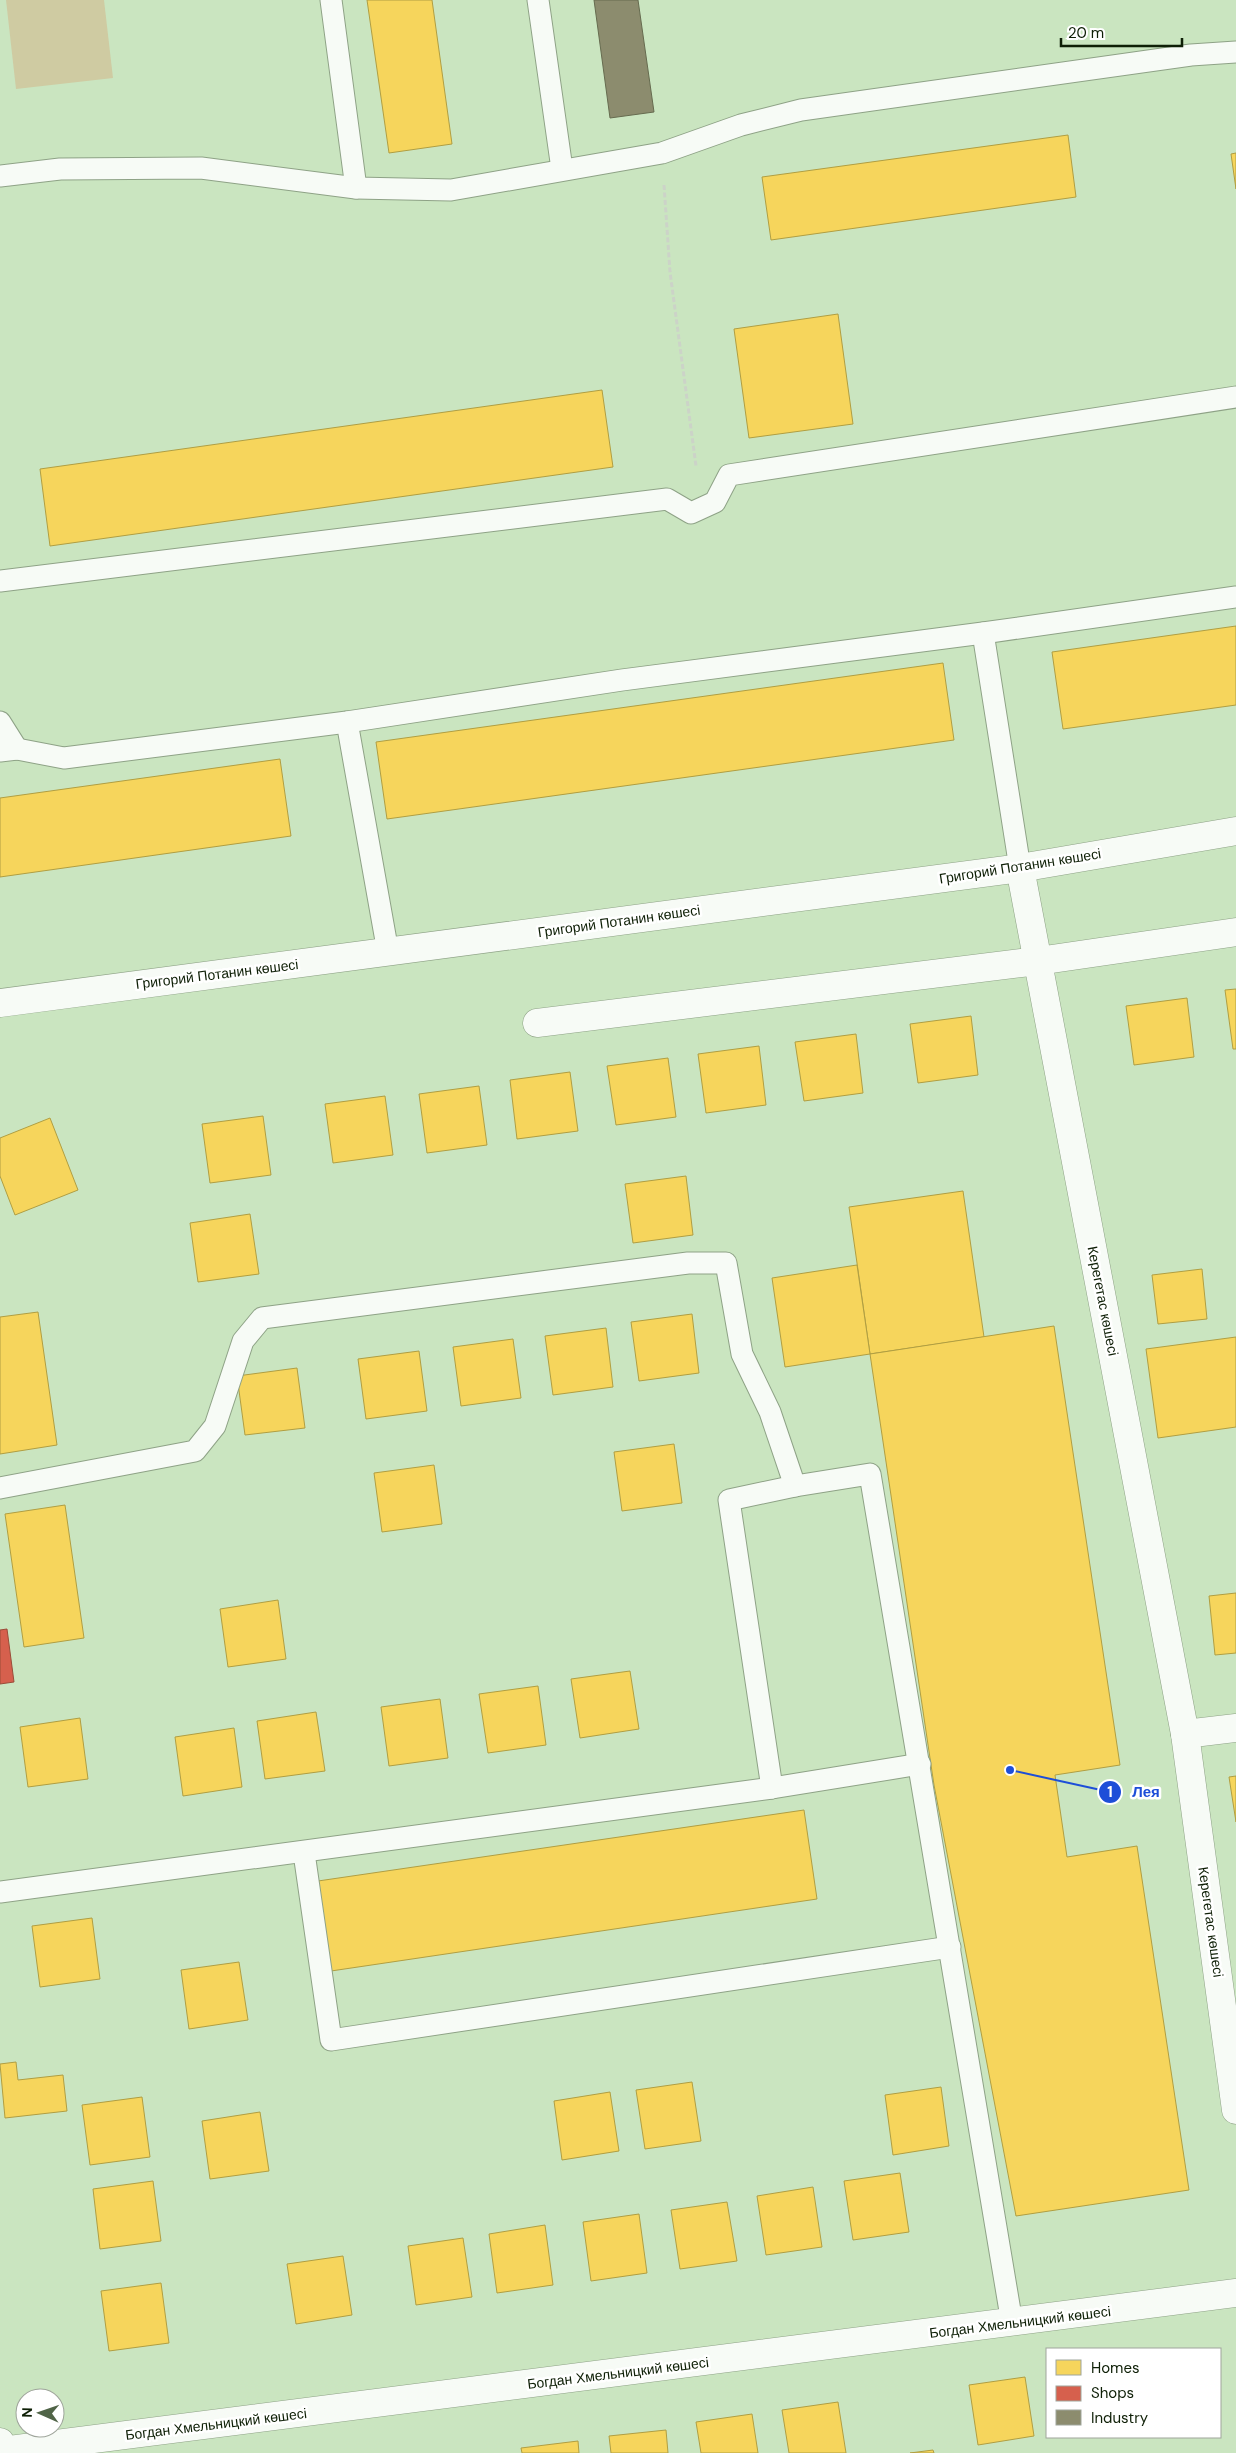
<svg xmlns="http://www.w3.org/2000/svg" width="1236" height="2453" font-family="'DM Sans',sans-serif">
	<rect width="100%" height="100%" fill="#cae5c0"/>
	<!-- green -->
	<path fill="#cfcba2" d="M6,0H104L113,78L16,89Z"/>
	<!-- homes -->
	<g fill="#f6d55c" stroke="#b09e42">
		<path d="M367,0H432L452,144L389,153Z"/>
		<path d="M1068,135L1076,197L771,240L762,177Z"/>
		<path d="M1236,153V189L1231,154Z"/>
		<path d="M838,314L853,424L749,438L734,329Z"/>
		<path d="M602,390L613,467L50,546L40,469Z"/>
		<path d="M1236,626V705L1063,729L1052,652Z"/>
		<path d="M943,663L954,740L387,819L376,742Z"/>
		<path d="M280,759L291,836L0,877V798Z"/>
		<path d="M1236,989V1049H1233L1225,990Z"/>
		<path d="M1187,998L1194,1057L1134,1065L1126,1006Z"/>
		<path d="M971,1016L978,1075L918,1083L910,1024Z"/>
		<path d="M856,1034L863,1093L804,1101L795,1042Z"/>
		<path d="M759,1046L766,1105L706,1113L698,1054Z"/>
		<path d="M668,1058L676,1117L616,1125L607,1066Z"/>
		<path d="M570,1072L578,1131L517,1139L510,1080Z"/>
		<path d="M479,1086L487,1145L427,1153L419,1094Z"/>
		<path d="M385,1096L393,1155L333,1163L325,1104Z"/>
		<path d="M263,1116L271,1175L210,1183L202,1124Z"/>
		<path d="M50,1118L78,1190L15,1215L0,1176V1138Z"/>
		<path d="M686,1176L693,1235L633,1243L625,1184Z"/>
		<path d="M963,1191L984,1337L870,1354L849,1207Z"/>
		<path d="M250,1214L259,1274L198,1282L190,1223Z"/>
		<path d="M857,1265L870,1354L785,1367L772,1278Z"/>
		<path d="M1202,1269L1207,1319L1158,1324L1152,1275Z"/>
		<path d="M38,1312L57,1445L0,1454V1317Z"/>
		<path d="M692,1314L699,1373L639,1381L631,1322Z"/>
		<path d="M1054,1326L1120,1765L1055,1775L1067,1857L1137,1846L1189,2190L1016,2216L934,1785L870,1354Z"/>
		<path d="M606,1328L613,1387L553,1395L545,1336Z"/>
		<path d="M1236,1337V1427L1158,1438L1146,1349Z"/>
		<path d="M513,1339L521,1398L461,1406L453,1347Z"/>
		<path d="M419,1351L427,1411L366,1419L358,1359Z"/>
		<path d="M297,1368L305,1428L245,1435L237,1376Z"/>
		<path d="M674,1444L682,1503L622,1511L614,1452Z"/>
		<path d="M434,1465L442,1524L382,1532L374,1473Z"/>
		<path d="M65,1505L84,1638L24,1647L5,1514Z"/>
		<path d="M1236,1593V1653L1215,1655L1209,1596Z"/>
		<path d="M278,1600L286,1659L228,1667L220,1609Z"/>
		<path d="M630,1671L639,1729L580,1738L571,1679Z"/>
		<path d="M538,1686L546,1745L488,1753L479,1694Z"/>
		<path d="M440,1699L448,1758L389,1766L381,1707Z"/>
		<path d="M316,1712L325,1771L265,1779L257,1721Z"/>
		<path d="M80,1718L88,1779L28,1787L20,1727Z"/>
		<path d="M234,1728L242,1787L183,1796L175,1737Z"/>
		<path d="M1236,1776V1822L1229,1777Z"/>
		<path d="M804,1810L817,1899L331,1971L318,1881Z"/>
		<path d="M92,1918L100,1979L40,1987L32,1926Z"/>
		<path d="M239,1962L248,2020L189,2029L181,1970Z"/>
		<path d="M16,2062L18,2080L63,2075L67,2111L5,2118L0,2064Z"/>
		<path d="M692,2082L701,2141L645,2149L636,2090Z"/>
		<path d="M941,2087L949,2146L893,2155L885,2095Z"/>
		<path d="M610,2092L619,2151L562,2160L554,2101Z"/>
		<path d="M142,2097L150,2157L90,2165L82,2105Z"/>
		<path d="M260,2112L269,2171L210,2179L202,2121Z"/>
		<path d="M900,2173L909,2232L853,2240L844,2181Z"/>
		<path d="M153,2181L161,2241L100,2249L93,2189Z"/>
		<path d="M813,2187L822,2247L766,2255L757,2196Z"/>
		<path d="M727,2202L737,2261L680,2269L671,2210Z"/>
		<path d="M639,2214L647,2273L591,2281L583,2222Z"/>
		<path d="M545,2225L553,2285L497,2293L489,2234Z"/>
		<path d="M463,2238L472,2297L416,2305L408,2246Z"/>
		<path d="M343,2256L352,2315L296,2324L287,2264Z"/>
		<path d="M161,2283L169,2343L109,2351L101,2291Z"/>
		<path d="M1025,2377L1034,2436L978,2445L969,2385Z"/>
		<path d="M838,2402L846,2453H789L782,2410Z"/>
		<path d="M752,2414L758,2453H701L696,2422Z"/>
		<path d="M666,2430L668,2453H611L609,2436Z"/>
		<path d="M578,2441L579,2453H522L521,2448Z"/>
		<path d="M933,2450L934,2453H910Z"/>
	</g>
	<!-- shops -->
	<path fill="#d6604d" stroke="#9a4c38" d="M7,1629L14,1682L0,1684V1630Z"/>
	<!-- industry -->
	<path fill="#8c8c6e" stroke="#666b4f" d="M594,0H638L654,112L610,118Z"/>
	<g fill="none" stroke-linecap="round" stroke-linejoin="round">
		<defs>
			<g id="service">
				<path d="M331,0L356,188"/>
				<path d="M538,0L562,169"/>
				<path d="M0,176L60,169L201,168L356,188L451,190L662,153L741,125L801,110L1191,55L1236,52"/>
				<path d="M0,581L667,499L691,513L715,502L729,475L1236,397"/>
				<path d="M983,633L1020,868"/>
				<path d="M0,722L17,749"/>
				<path d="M347,722L388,952"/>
				<path d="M0,751L17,749L64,758L347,722L622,680L983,633L1236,597"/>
				<path d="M795,1486L870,1474L1012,2323"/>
				<path d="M0,1488L195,1451L215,1426L243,1341L262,1318L688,1263H726L742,1354L770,1412L795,1486L729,1500L772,1788"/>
				<path d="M304,1853L331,2040L950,1947"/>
				<path d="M0,1892L772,1788L920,1764"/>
			</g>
			<g id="minor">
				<path d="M1020,868L1185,1734L1236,2110"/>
				<path d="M537,1023L1038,961L1236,932"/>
				<path d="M1185,1734L1236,1728"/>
				<path d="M0,2451L1236,2293"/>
			</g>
			<g id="tertiary">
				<path d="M0,1003L1020,868L1236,831"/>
				<path d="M0,2442L2,2453"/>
			</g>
		</defs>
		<!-- service casing -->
		<use href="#service" stroke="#8ea286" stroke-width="23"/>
		<!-- minor casing -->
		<use href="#minor" stroke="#8ea286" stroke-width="29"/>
		<!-- tertiary casing -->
		<use href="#tertiary" stroke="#8ea286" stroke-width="29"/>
		<!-- path -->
		<path stroke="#ccd3c8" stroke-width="3" stroke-dasharray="5 2.5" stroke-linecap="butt" d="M664,185L670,272L696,466"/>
		<!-- service -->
		<use href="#service" stroke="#f7fbf6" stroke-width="21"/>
		<!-- minor -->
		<use href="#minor" stroke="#f7fbf6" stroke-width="28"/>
		<!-- tertiary -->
		<use href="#tertiary" stroke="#f7fbf6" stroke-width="28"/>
	</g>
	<g text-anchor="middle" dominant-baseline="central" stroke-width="5" stroke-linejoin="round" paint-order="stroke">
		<!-- street labels -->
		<g font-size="14" fill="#0e1f06" stroke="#fff">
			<text transform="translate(1020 866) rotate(-9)">Григорий Потанин көшесі</text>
			<text transform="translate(619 921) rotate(-8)">Григорий Потанин көшесі</text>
			<text transform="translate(217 974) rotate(-7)">Григорий Потанин көшесі</text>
			<text transform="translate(1103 1301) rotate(79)">Керегетас көшесі</text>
			<text transform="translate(1211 1922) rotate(82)">Керегетас көшесі</text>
			<text transform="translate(1020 2322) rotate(-7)">Богдан Хмельницкий көшесі</text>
			<text transform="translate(618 2373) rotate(-7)">Богдан Хмельницкий көшесі</text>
			<text transform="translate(216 2424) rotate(-7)">Богдан Хмельницкий көшесі</text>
		</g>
	</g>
	<!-- callouts -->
	<path fill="none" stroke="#1d4ed8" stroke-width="2" d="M1010 1770L1110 1792"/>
	<g fill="#1d4ed8" stroke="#fff" stroke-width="2">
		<circle cx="1010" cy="1770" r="5"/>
		<circle cx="1110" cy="1792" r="12"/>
	</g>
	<g font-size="15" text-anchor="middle" font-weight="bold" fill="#fff">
		<text x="1110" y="1797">1</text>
	</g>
	<g font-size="15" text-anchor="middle" font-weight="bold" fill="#1d4ed8" stroke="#fff" stroke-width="5" stroke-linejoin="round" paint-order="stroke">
		<text x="1146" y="1797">Лея</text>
	</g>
	<!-- legend -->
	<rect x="1046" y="2348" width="175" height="90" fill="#ffffff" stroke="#9fa59b"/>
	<rect x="1056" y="2360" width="25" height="15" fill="#f6d55c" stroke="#9fa59b"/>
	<text x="1091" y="2373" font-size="15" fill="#0e1f06">Homes</text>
	<rect x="1056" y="2386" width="25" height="15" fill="#d6604d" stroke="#9fa59b"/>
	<text x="1091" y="2398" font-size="15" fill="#0e1f06">Shops</text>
	<rect x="1056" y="2410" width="25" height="15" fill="#8c8c6e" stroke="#9fa59b"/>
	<text x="1091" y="2423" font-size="15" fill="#0e1f06">Industry</text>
	<!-- north arrow -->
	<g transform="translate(40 2413) rotate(272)"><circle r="24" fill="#ffffff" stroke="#9fa59b"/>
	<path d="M0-4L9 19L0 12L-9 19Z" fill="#506447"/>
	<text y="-8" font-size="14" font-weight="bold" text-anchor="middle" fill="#0e1f06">N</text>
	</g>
	<!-- scale -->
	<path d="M1061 38v8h121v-8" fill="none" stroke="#0e1f06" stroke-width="2.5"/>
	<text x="1068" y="38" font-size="15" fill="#0e1f06" stroke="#ffffff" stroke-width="4" paint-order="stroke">20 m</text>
</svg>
